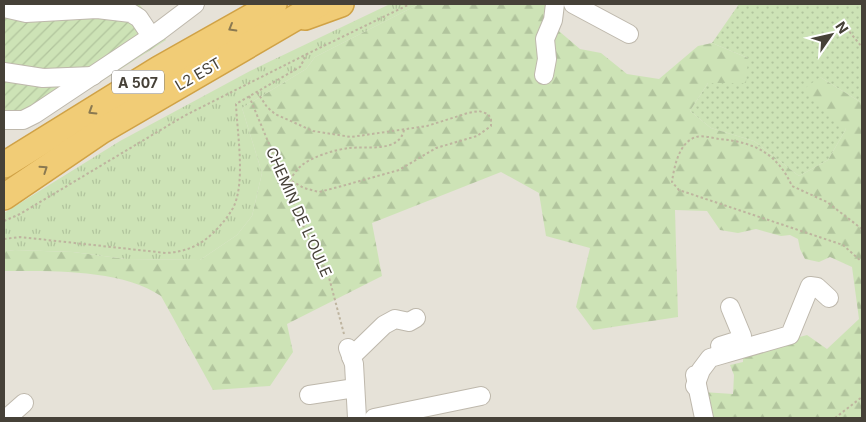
<svg xmlns="http://www.w3.org/2000/svg" width="866" height="422" font-family="Inter,sans-serif">
	<defs>
		<pattern id="grass-dots" width="8" height="8" patternUnits="userSpaceOnUse" patternTransform="scale(1.25)"><rect width="8" height="8" fill="#cde3b6"/><path d="M2 2h.1M6 6h.1" fill="none" stroke="#b1c49d" stroke-width="1.8" stroke-linecap="round"/></pattern>
		<pattern id="forest-firs" width="22" height="20" patternUnits="userSpaceOnUse" patternTransform="scale(1.25)"><rect width="22" height="20" fill="#cde3b6"/><path d="M5 1l3.5 6h-7zM16 11l3.5 6h-7z" fill="#b1c49d"/></pattern>
		<pattern id="park-tufts" width="24" height="20" patternUnits="userSpaceOnUse" patternTransform="scale(1.25)"><rect width="24" height="20" fill="#cde3b6"/><path d="M3 7l-1-3M5 7V3M7 7l1-3M15 17l-1-3M17 17v-4M19 17l1-3" fill="none" stroke="#b1c49d"/></pattern>
		<pattern id="garden-furrows" width="10" height="10" patternUnits="userSpaceOnUse" patternTransform="scale(1.25)"><rect width="10" height="10" fill="#cde3b6"/><path d="M-1 1l2-2M0 10L10 0M9 11l2-2" fill="none" stroke="#b1c49d"/></pattern>
	</defs>
	<rect width="100%" height="100%" fill="#f3f0e9"/>
	<!-- residential -->
	<rect fill="#e6e2d8" x="4" y="4" width="858" height="414"/>
	<!-- grass -->
	<path fill="url(#grass-dots)" d="M739,4H862V103L820,77L846,129L828,160L799,176L754,141L711,128L690,111L708,83L748,58L712,43Z"/>
	<!-- forest -->
	<path fill="url(#forest-firs)" d="M419,4H550L546,20L580,49L601,53L627,74L659,79L698,46L712,43L748,58L746,83H708L690,111L711,128L754,141L799,176L828,160L846,129L804,89L820,77L862,103V418H709L703,392L733,394L734,375L730,365L743,362V352L807,335L827,349L859,319L852,267L830,257L819,262L805,259L800,249L798,239L790,235L781,236L756,229L738,233L720,230L707,211L675,210L678,317L593,330L576,307L590,248L546,236L539,193L501,172L372,223L382,276L287,324L293,352L270,386L213,390L161,296C122,269 50,271 4,271V251L15,250L73,252L126,259L200,260L237,235L252,216L262,173L242,108L306,69L315,57Z"/>
	<!-- park -->
	<path fill="url(#park-tufts)" d="M390,4H419L315,57L306,69L242,108L262,173L252,216L237,235L200,260L126,259L73,252L15,250L4,251V213L120,141L250,71Z"/>
	<!-- garden -->
	<path fill="url(#garden-furrows)" d="M4,4H139L166,40L32,126L4,123Z"/>
	<g fill="none" stroke-linecap="round" stroke-linejoin="round">
		<defs>
			<g id="minor">
				<path d="M573,4L629,34"/>
				<path d="M4,8L26,13L97,9L131,13L139,18L151,36"/>
				<path d="M4,72L43,78L93,76"/>
				<path d="M544,75L547,59L545,39L553,20L555,4"/>
				<path d="M4,120H23L35,114L158,32L195,4"/>
				<path d="M720,346L736,341L742,336L730,307"/>
				<path d="M348,348L354,364L357,418"/>
				<path d="M351,357L384,325L395,319L409,322L416,318"/>
				<path d="M695,375L704,418"/>
				<path d="M695,386L701,370L710,358L790,335L810,286L817,287L829,298"/>
				<path d="M309,395L355,388"/>
				<path d="M7,418L24,403"/>
				<path d="M374,418L481,396"/>
			</g>
			<g id="highway">
				<path d="M305,17L341,4"/>
				<path d="M4,165L159,69L274,4"/>
				<path d="M4,197L101,131L319,4"/>
			</g>
		</defs>
		<!-- minor casing -->
		<use href="#minor" stroke="#beb8ac" stroke-width="20"/>
		<!-- highway casing -->
		<use href="#highway" stroke="#d0a246" stroke-width="28"/>
		<!-- path -->
		<g stroke="#beb49f" stroke-width="2" stroke-dasharray="2.5 2.5" stroke-linecap="butt">
			<path d="M843,24L862,47"/>
			<path d="M257,92L267,107L275,114L313,131L351,137L427,126L468,113L479,111L488,114L491,119V126L477,136L436,148L399,170L342,186L319,192L304,188L290,180L283,182"/>
			<path d="M249,96L315,254L327,270L344,334"/>
			<path d="M290,180C293,175 297,169 302,165C314,156 334,150 349,148C366,146 399,153 404,130"/>
			<path d="M4,221L20,214L184,116L307,54"/>
			<path d="M862,229L827,202L792,186C777,153 754,142 719,139C713,138 702,135 696,137C679,142 674,167 672,182L679,190L843,245L862,262"/>
			<path d="M4,239L20,237L166,253C185,252 200,246 214,232C221,225 228,217 233,208C246,183 237,132 236,104L300,67L307,54L410,4"/>
			<path d="M835,418L862,397"/>
		</g>
		<!-- minor -->
		<use href="#minor" stroke="#fff" stroke-width="18"/>
		<!-- highway -->
		<use href="#highway" stroke="#f1cc76" stroke-width="25"/>
	</g>
	<!-- one-way arrows -->
	<defs><path id="oneway-chevron" d="M-2-3.5L2.5 0L-2 3.5" fill="none" stroke-width="1.6" stroke-linecap="round" stroke-linejoin="round" transform="scale(1.25)"/></defs>
	<g stroke="#8a7951">
		<use href="#oneway-chevron" transform="translate(232 28) rotate(150)"/>
		<use href="#oneway-chevron" transform="translate(92 111) rotate(148)"/>
		<use href="#oneway-chevron" transform="translate(44 169) rotate(-34)"/>
	</g>
	<g text-anchor="middle" dominant-baseline="central" stroke-width="4" stroke-linejoin="round" paint-order="stroke">
		<!-- shield labels -->
		<rect fill="#fff" stroke="#7e7a74" stroke-width="1" x="112" y="70.5" width="52" height="23" rx="4"/>
		<g font-size="14" font-weight="bold" fill="#464138">
			<text x="138" y="82">A 507</text>
		</g>
		<!-- street labels -->
		<g font-size="15" fill="#464138" stroke="#fff">
			<text transform="translate(198 74) rotate(-30)">L2 EST</text>
			<text transform="translate(299 212) rotate(66)">CHEMIN DE L'OULE</text>
		</g>
	</g>
	<!-- border -->
	<rect width="866" height="422" fill="none" stroke="#464138" stroke-width="10"/>
	<!-- north arrow -->
	<g transform="translate(831 35) rotate(56)" stroke="#ffffff" stroke-width="4" paint-order="stroke">
	<path d="M0-4L9 19L0 12L-9 19Z" fill="#464138"/>
	<text y="-8" font-size="14" font-weight="bold" text-anchor="middle" fill="#464138">N</text>
	</g>
</svg>
